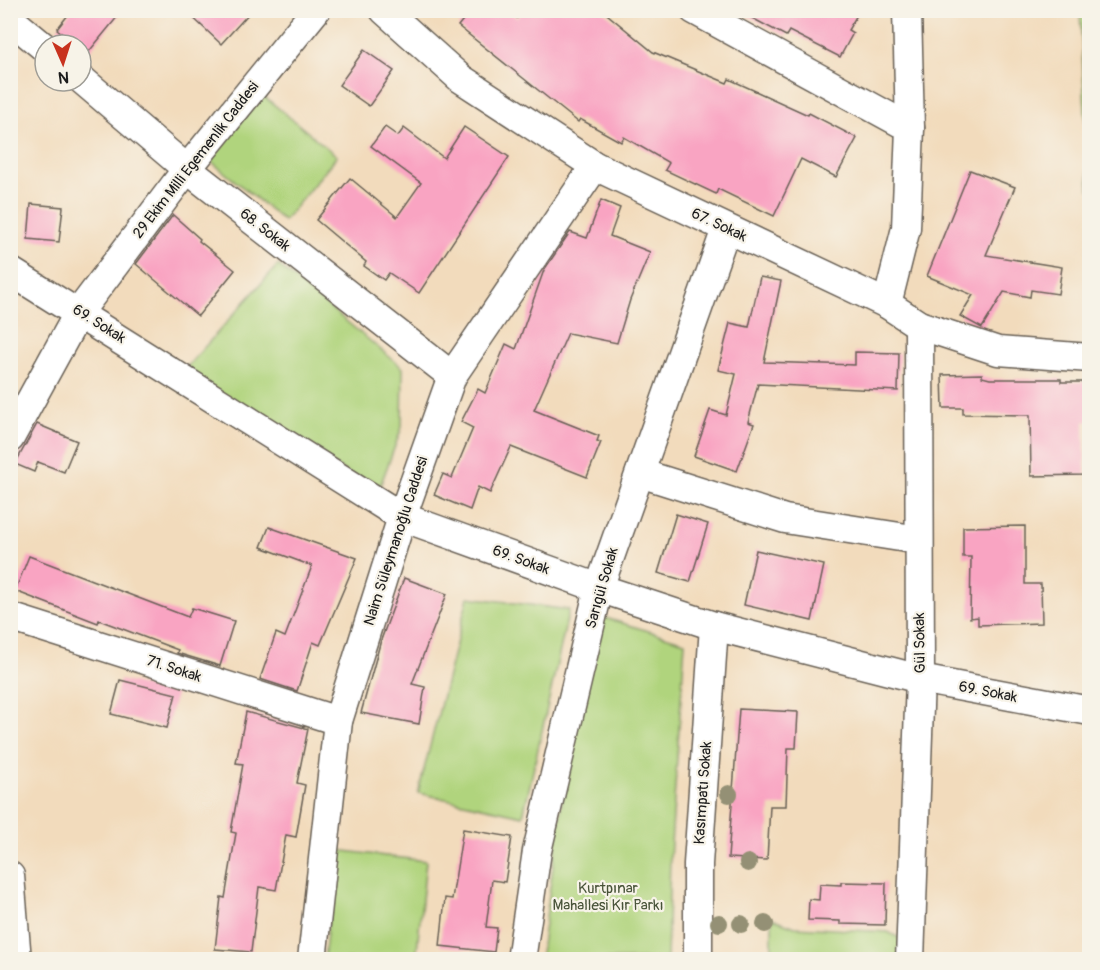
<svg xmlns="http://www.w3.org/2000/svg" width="1100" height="970" font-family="Pangolin,sans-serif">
	<rect width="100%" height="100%" fill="#f7f3e8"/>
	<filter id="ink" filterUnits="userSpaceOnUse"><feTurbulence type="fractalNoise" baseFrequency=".0167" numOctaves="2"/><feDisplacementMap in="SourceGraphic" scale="12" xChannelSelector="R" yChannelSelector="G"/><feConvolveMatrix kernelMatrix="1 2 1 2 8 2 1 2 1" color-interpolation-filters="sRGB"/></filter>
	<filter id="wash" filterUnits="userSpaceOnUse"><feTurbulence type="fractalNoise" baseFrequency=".008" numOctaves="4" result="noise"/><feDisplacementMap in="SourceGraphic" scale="24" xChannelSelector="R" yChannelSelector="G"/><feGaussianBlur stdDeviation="1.35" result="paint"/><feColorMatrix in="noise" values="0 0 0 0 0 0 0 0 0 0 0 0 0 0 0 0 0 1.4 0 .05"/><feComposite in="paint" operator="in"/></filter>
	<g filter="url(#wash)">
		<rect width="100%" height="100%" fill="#f2dbbc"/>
		<!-- green -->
		<g fill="#b0d47d" stroke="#66784c" stroke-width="1.5">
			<path d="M1080,11H1089V190Z"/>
			<path d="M261,94L337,156L284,221L208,159Z"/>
			<path d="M278,265L403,368L402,427L378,492L183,371Z"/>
			<path d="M468,597L569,610L523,816L418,793Z"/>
			<path d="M599,616L685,642L670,859L667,959L540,960L571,737Z"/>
			<path d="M336,850L426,861L416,959L324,960Z"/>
			<path d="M772,918L795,927L888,932L905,941L903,959H772Z"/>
		</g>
		<g id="blocks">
			<!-- building -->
			<g fill="#f9a4c2">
				<path d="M72,10H123L87,54L81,49V45H76L57,29Z"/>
				<path d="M185,10H252L221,44Z"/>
				<path d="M471,10H508L517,18L525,10H602L653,52L727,83L729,79L808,115L809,113L857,138L836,177L801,159L774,216L718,189L716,194L665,170L669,163L624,137L621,142L580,119L578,122L458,26Z"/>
				<path d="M737,10H860L848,30L853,33L840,57L789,31L786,36Z"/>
				<path d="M364,50L394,71L369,106L339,85Z"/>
				<path d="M385,127L398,136L404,128L444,158L464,127L509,157L419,293L389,273L384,280L364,266L366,262L316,220L350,178L397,217L421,183L371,146Z"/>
				<path d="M970,170L1015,187L986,255L1062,267L1058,294L1031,290L1030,297L1004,292L982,328L960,316L973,295L927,276Z"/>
				<path d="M601,200L620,208L610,236L650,252L630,300L617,343L568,333L534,410L599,436L597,441L601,442L587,477L511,447L490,493L478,487L470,510L434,495L443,474L452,478L473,428L461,422L478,389L485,393L506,344L516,349L544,270L570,232L587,238Z"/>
				<path d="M31,204L63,207L59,242L28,239Z"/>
				<path d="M173,215L200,239L199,241L235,270L198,316L136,264Z"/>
				<path d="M760,277L781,281L764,362L855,365V352L899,353L898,391L758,384L748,422L754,424L737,471L694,456L710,410L726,415L736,374L718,370L730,323L749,327Z"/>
				<path d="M982,374V377L990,379H1061V382H1089V422L1084,421L1085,475L1031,476L1030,415L963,414V408H943L942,375Z"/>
				<path d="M37,424L77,441L64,472L38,462L34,472L15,464Z"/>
				<path d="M676,514L708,524L690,582L658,573Z"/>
				<path d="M1025,526V584H1041L1042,623L978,625V617L970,618L971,557H963V527Z"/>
				<path d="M269,527L357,558L320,645L313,642L297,691L260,679L276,633L285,637L312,566L261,547Z"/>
				<path d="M756,550L824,565L812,621L744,605Z"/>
				<path d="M29,556L188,617L192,608L234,621L220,666L177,653L178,650L99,620L98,623L15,591Z"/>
				<path d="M404,578L447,594L412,684L425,687L419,724L361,713L381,640Z"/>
				<path d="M120,680L176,694L167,728L111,714Z"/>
				<path d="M739,709L798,712L796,748H788L786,806H770L767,860L728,858Z"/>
				<path d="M246,712L308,729L297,783L305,785L296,837L286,835L276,890L259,887L251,952L215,949L221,897L225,898L236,833L231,832L243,764L236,763Z"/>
				<path d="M463,829L512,837L505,882L492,880L486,927L497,928L494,952L440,946L445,898L452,899Z"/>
				<path d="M841,882L886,883L885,925L840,924V921L808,920L809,899L819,900L820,884L841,885Z"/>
			</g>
		</g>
	</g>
	<g filter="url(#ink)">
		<use href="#blocks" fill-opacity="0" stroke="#675f54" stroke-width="1.5"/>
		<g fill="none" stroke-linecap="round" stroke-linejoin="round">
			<defs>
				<g id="street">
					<path d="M384,10L460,78L595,166L887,304L919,325L998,351L1090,358"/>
					<path d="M694,10L910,128"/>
					<path d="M10,19L45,48"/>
					<path d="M81,79L187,169L452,376"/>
					<path d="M10,271L402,517L599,588L714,626L920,679L1090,711"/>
					<path d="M887,304L906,228L910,128L907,10"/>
					<path d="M10,438L79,312L187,169L316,10"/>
					<path d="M640,473L785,519L919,540"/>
					<path d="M10,617L338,721"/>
					<path d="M10,876L17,960"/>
					<path d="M312,960L338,721L402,517L452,376L595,166"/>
					<path d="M521,960L537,851L599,588L726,229"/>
					<path d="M698,960V864L714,626"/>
					<path d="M910,960L920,679L919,325"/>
				</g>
			</defs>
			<!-- street casing -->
			<use href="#street" stroke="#675f54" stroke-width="31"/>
			<!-- street -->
			<use href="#street" stroke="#fff" stroke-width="28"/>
		</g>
		<!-- trees -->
		<g fill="#949074">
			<circle cx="729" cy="794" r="9"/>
			<circle cx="748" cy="863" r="9"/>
			<circle cx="719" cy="923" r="9"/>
			<circle cx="741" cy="924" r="9"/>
			<circle cx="765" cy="924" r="9"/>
		</g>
	</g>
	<g text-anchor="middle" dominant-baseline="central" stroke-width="4.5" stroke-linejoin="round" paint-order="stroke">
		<!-- street labels -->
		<g font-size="15" fill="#1c1c1c" stroke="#f7f3e8">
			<text transform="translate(196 160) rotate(-52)">29 Ekim Milli Egemenlik Caddesi</text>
			<text transform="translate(719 225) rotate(25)">67. Sokak</text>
			<text transform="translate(265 230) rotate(38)">68. Sokak</text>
			<text transform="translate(99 324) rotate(32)">69. Sokak</text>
			<text transform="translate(396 541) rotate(-72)">Naim Süleymanoğlu Caddesi</text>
			<text transform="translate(521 560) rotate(20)">69. Sokak</text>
			<text transform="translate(602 588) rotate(-74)">Sarıgül Sokak</text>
			<text transform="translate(920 643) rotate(-91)">Gül Sokak</text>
			<text transform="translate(174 669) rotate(18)">71. Sokak</text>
			<text transform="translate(988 692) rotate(11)">69. Sokak</text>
			<text transform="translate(703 793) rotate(-86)">Kasımpatı Sokak</text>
		</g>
		<!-- park labels -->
		<g font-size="15" fill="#485339" stroke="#f7f3e8">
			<text x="608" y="888">Kurtpınar<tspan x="608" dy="17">Mahallesi Kır Parkı</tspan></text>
		</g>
	</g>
	<!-- margin -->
	<rect width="1100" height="970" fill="none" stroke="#f7f3e8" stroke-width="36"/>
	<!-- north arrow -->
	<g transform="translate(63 63) rotate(177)"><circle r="28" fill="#f7f3e8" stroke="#9f9d96" stroke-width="1.5"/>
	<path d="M0-4.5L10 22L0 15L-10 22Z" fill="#c8321e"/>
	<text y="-9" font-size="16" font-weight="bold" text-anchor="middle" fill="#1c1c1c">N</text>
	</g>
</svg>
